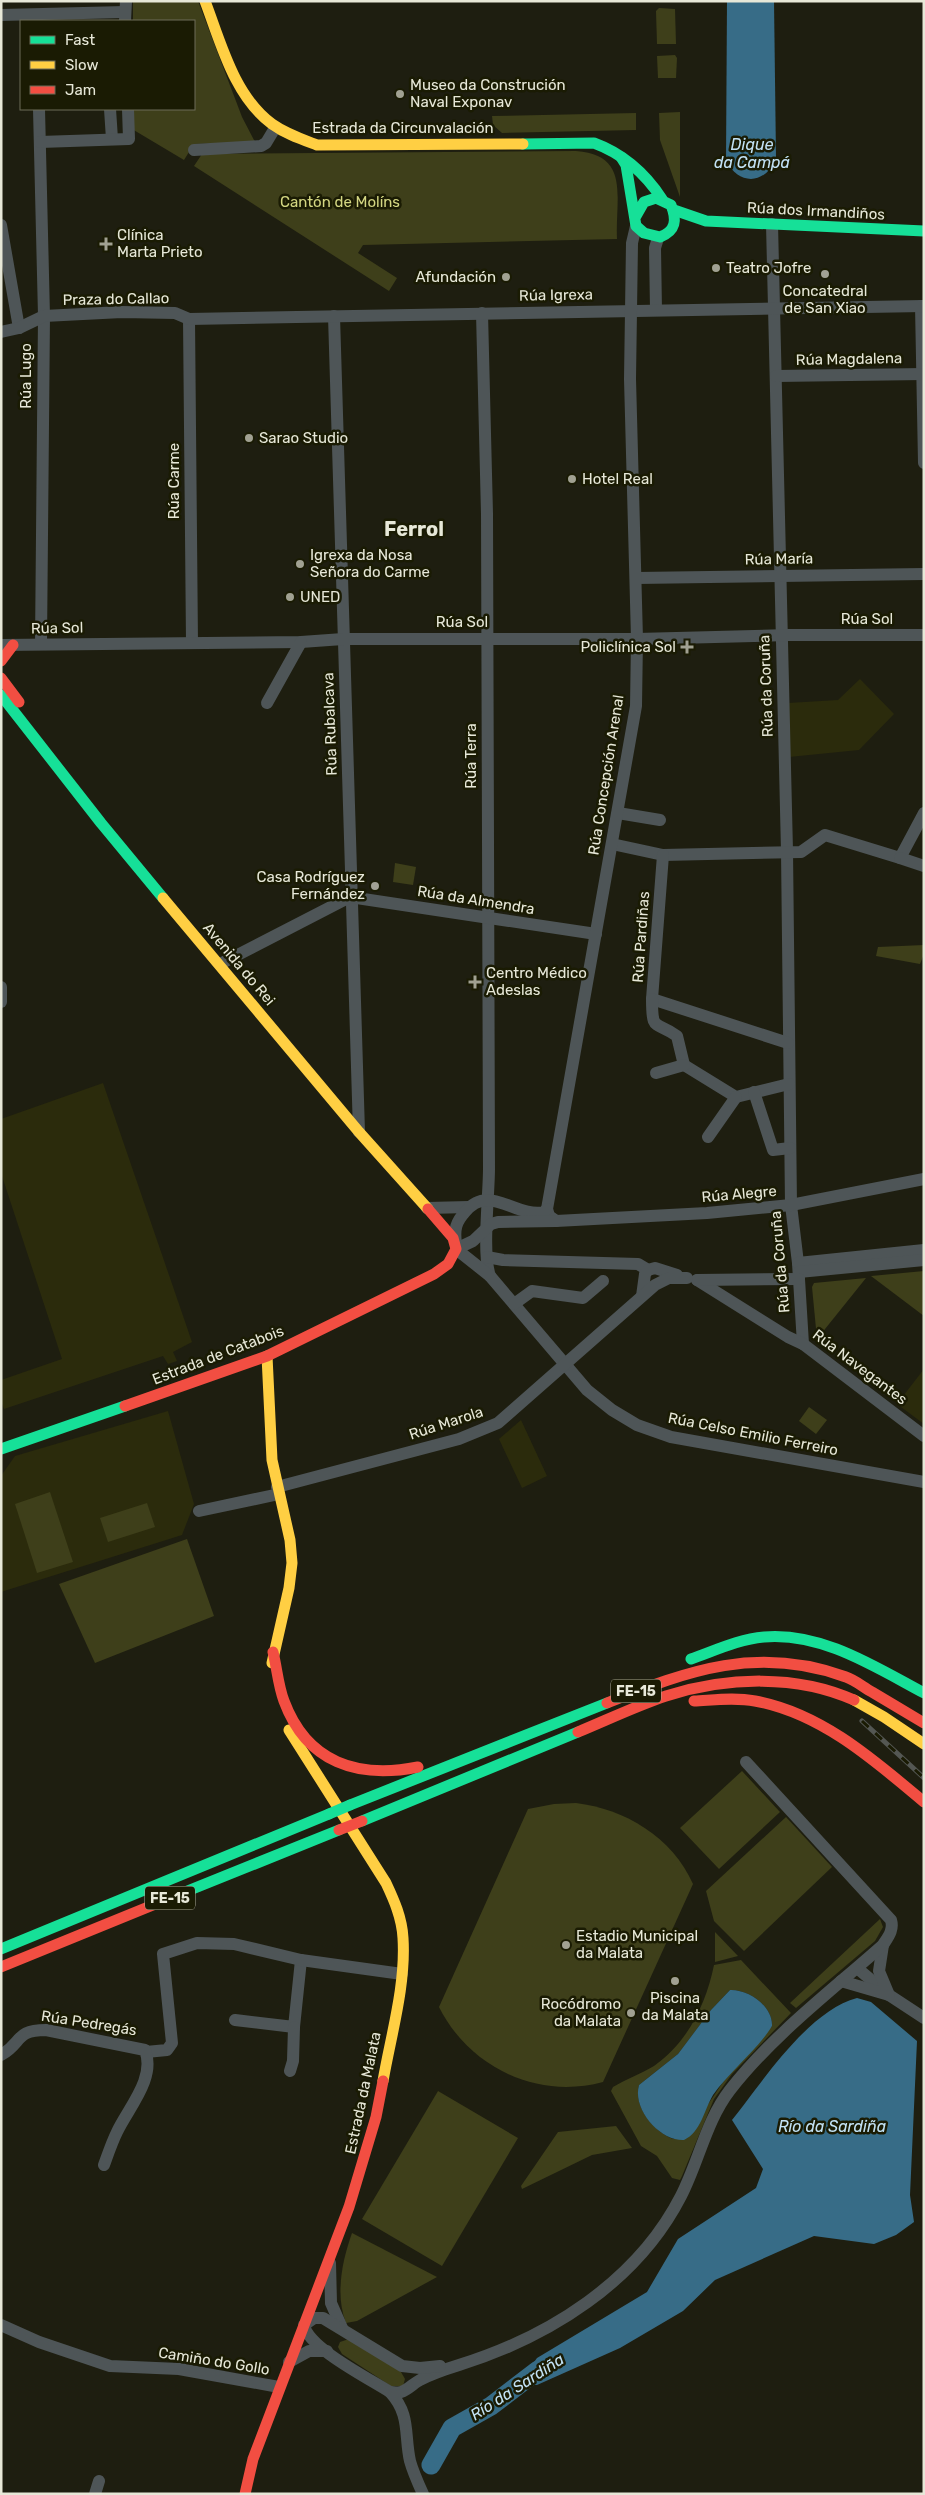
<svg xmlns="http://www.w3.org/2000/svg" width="925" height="2495" font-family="Rubik,sans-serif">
	<rect width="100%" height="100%" fill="#1e1e10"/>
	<!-- built -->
	<g fill="#2b2b0c">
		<path d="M860,679L894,714L859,750L789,757L788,703L838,700Z"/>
		<path d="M103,1083L192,1342L173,1352L177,1361L168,1364L163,1356L4,1409L1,1401V1380L62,1359L1,1173V1119Z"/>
		<path d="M924,1369V1424L897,1404Z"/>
		<path d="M168,1411L194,1504L182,1535L1,1592V1476L15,1456Z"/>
		<path d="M521,1420L547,1476L522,1488L499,1439Z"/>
	</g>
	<!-- green -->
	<g fill="#3e3f1a" fill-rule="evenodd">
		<path d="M133,1H198L242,117L255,142L194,144L184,160L132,129V109H194V21H133Z"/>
		<path d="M659,8L675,9L676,44H657L656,11Z"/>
		<path d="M675,55L677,58L676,78H658L657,56Z"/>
		<path d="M680,112V197L660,140L659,113Z"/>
		<path d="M636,113V130L502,133L493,125L492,116Z"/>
		<path d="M576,151C631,155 615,198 617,239L363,245L358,253L397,278L389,291L194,166L202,154Z"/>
		<path d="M395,863L416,867L413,885L393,882Z"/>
		<path d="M924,945V954L920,964L876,956L878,947Z"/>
		<path d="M924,1271V1316L871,1276Z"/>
		<path d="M866,1278L817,1339L812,1287L814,1283Z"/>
		<path d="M809,1407L827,1420L816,1434L799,1421Z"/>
		<path d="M50,1492L73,1562L37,1573L15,1504Z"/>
		<path d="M147,1503L155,1527L108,1542L100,1518Z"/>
		<path d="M187,1539L214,1616L95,1663L59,1584Z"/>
		<path d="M742,1771L780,1812L719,1869L680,1828Z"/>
		<path d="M576,1803C625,1809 672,1837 693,1884L603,2082C537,2100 469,2067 439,2007L528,1809L554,1804Z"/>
		<path d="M786,1817L832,1867L744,1951L714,1921L706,1891Z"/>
		<path d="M880,1919L883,1927L875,1941L796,2008L790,2003Z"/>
		<path d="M715,1932L738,1956L715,1962Z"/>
		<path d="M741,1960L791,2013L732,2074L714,2099L682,2176L680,2180L672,2178L657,2156L641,2146L611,2091L613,2087C626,2079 641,2074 654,2066C688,2042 706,2004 714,1965ZM730,1990C748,1989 773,2006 772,2026L727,2076L709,2103L674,2139C655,2133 633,2107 639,2085L678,2054L711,2010Z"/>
		<path d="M438,2091L518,2138L442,2266L362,2219Z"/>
		<path d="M616,2126L632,2148L592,2155L522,2189L521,2186L558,2132Z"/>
		<path d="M352,2233L437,2277L357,2321L346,2323C335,2295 342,2261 352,2233Z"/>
		<path d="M349,2339L401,2372L405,2379L403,2386H391L342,2354L338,2347L340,2342Z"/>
	</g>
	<!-- water -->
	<g fill="#376c87">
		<path d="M727,1H774L776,158C766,185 738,186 726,160Z"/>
		<path d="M730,1990C748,1989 773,2006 772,2026C759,2048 730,2071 713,2095C704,2110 701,2132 684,2140C660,2141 632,2109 639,2085L678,2054L711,2010Z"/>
		<path d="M857,1998L871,2002L917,2041L910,2195L914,2222L896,2235L874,2244L814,2236L715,2280L683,2311L620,2348L537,2385L518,2384L537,2358L647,2292L678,2239L756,2188L763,2169L732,2120C763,2081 808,2011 857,1998Z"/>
	</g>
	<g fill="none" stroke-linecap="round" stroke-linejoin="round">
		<!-- river -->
		<path stroke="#376c87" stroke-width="19" d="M431,2465L452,2428L491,2406L538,2370"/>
		<!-- street -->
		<g stroke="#4e5557" stroke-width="12">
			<path d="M1,15L125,12"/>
			<path d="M125,21L126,1"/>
			<path d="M39,109L44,316L41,644"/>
			<path d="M110,109L112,139"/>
			<path d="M40,142L129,139L128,109"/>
			<path d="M194,150L261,146L266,143L275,128"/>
			<path d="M772,224L787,851L791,1205L798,1263L803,1344"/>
			<path d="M1,225L19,328"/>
			<path d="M921,306L924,463"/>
			<path d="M656,310L655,248L658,238"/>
			<path d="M482,313L487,514L489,1169C489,1194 482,1255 490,1276"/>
			<path d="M334,316L359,1132"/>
			<path d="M189,319L192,643"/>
			<path d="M1,332L19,328L44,316L122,312L175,313L189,319L924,306"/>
			<path d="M776,376L924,374"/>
			<path d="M636,578L924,574"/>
			<path d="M1,645L301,642L343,639H637L789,635H924"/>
			<path d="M267,703L301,642"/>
			<path d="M618,813L660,820"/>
			<path d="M612,844L663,855L801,852L825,835L900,858L924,813"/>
			<path d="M663,855L652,999L788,1043"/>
			<path d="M900,858L924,866"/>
			<path d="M220,964L350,897L596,934"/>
			<path d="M1,987V1002"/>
			<path d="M652,999C652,1033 655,1020 677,1036L684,1065"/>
			<path d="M684,1065L736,1097L789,1084"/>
			<path d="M656,1073L684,1065"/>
			<path d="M754,1092L773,1150L790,1148"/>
			<path d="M708,1137L736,1097"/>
			<path d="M427,1208L469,1207"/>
			<path d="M556,1221L549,1216L547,1209L636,706L637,639L630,379L632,243L636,226"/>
			<path d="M456,1243C454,1229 456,1222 465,1212C489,1183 516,1218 544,1212L547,1209"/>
			<path d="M456,1249L490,1276L587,1390L612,1410L637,1425L671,1437L924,1482"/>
			<path d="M456,1249L473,1241L491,1224L498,1222L556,1221L707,1213L791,1205L924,1179"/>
			<path d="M487,1257L503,1260L638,1264L648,1270"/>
			<path d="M798,1263L924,1250"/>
			<path d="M799,1272L924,1260"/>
			<path d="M697,1280L788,1337L803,1344L924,1436"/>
			<path d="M697,1280L799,1279"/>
			<path d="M642,1296L645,1274L648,1270L655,1268L677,1275"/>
			<path d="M514,1304L532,1291L583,1298L603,1281"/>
			<path d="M277,1487L459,1439L498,1423L655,1285L669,1278H687"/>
			<path d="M199,1511L279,1494"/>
			<path d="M857,1968L889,1995L924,2018"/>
			<path d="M841,1981L889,1995L879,1971L883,1945"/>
			<path d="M235,2020L294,2027L301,1960"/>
			<path d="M146,2052L167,2050L172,2043L163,1954L197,1943L234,1944L301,1960L402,1974"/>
			<path d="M1,2055C23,2043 14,2030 46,2030L145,2050C156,2078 129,2107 117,2132C112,2142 108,2154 104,2165"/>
			<path d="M290,2071L293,2061L294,2027"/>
			<path d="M330,2263L331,2303L342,2328"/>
			<path d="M1,2325L39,2342L110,2366L179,2369L279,2387"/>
			<path d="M289,2362L309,2351H327"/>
			<path d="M390,2392C393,2392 398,2393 401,2392C408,2390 414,2383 420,2380C433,2373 446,2369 459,2365C549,2337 637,2282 681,2196C699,2161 706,2121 730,2090C774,2034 830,1992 883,1945C888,1937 894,1930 891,1920L746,1762"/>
			<path d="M95,2494L99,2481"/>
			<path d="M423,2494C418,2483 413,2472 410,2461C404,2434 411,2415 390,2392C370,2379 308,2348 304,2325L314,2318H323L402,2366L420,2368L440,2366"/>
		</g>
		<!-- fast -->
		<g stroke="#16e098" stroke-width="11">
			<path d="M523,144L594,143C624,154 645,173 662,199"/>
			<path d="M621,157L626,165L636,226L644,233L660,237C676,231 677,220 671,205L656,198L644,202L636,216"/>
			<path d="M674,210L706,221L924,231"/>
			<path d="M1,695L101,823L163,898"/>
			<path d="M1,1449L125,1406"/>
			<path d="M691,1659C714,1651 739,1639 764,1637C822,1632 875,1667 924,1693"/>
			<path d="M350,1805L607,1703"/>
			<path d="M362,1821L578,1732"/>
			<path d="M180,1894L339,1830"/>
			<path d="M1,1949L329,1814"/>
		</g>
		<!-- slow -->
		<g stroke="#ffcf43" stroke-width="11">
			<path d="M205,1C221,43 234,96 272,124C286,134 301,139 317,145L523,144"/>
			<path d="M163,898L359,1132L428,1209"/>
			<path d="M267,1356L272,1460L290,1540L292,1563L289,1588L272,1663"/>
			<path d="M854,1700L884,1717L924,1744"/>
			<path d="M289,1730L386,1883C394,1900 402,1918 403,1938C406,1985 391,2035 383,2081"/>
		</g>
		<!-- jam -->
		<g stroke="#f24e42" stroke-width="11">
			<path d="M1,661L13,645"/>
			<path d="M1,678L19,702"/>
			<path d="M125,1406L267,1356L434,1274L448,1264L456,1249L453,1238L428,1209"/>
			<path d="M273,1652C277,1668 278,1685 284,1701C307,1763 358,1779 418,1767"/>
			<path d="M694,1701C714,1700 735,1697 755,1701C821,1713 874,1760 924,1802"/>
			<path d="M607,1703C689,1670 758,1645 846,1677C855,1680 863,1687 872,1692C889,1702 907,1713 924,1723"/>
			<path d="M578,1732C607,1720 636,1706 666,1696C726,1677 796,1674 854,1700"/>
			<path d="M1,1967L180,1894"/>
			<path d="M245,2494L253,2459L349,2207L376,2117L383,2081"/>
		</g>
		<defs>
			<path id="rail" d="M862,1721L924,1778"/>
		</defs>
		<!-- rail casing -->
		<use href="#rail" stroke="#545753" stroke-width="5"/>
		<!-- rail -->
		<use href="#rail" stroke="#1a1b03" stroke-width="3" stroke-dasharray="9" stroke-linecap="butt"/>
		<!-- fast-bridge -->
		<path stroke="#16e098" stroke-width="11" d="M329,1814L350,1805"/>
		<!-- jam-bridge -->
		<path stroke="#f24e42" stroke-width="11" d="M339,1830L362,1821"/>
	</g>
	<!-- markers -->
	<g fill="#a1a192" stroke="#1a1b03" stroke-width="2">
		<circle cx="400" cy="94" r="5"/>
		<path d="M103.5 236.5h5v5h5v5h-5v5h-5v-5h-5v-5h5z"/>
		<circle cx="716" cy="268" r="5"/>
		<circle cx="825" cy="274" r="5"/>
		<circle cx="506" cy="277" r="5"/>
		<circle cx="249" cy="438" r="5"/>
		<circle cx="572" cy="479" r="5"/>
		<circle cx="300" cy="564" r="5"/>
		<circle cx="290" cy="597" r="5"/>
		<path d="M684.5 639.5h5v5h5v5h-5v5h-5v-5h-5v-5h5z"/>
		<circle cx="375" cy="886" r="5"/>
		<path d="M472.5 974.5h5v5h5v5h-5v5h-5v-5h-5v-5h5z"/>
		<circle cx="566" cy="1945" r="5"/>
		<circle cx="675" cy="1981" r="5"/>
		<circle cx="631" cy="2013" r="5"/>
	</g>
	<g text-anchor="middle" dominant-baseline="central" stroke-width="5" stroke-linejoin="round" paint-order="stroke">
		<!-- shield labels -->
		<g fill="#1a1b03" stroke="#aaaa98" stroke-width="1">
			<rect x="611" y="1679.5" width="50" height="23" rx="4"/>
			<rect x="145" y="1886.5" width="50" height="23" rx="4"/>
		</g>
		<g font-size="14" font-weight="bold" fill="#e7e8d8">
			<text x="636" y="1691">FE-15</text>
			<text x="170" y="1898">FE-15</text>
		</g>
		<!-- poi labels -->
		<g font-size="15" fill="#e7e8d8" stroke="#1a1b03" text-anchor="start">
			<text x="410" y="85">Museo da Construción<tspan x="410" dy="17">Naval Exponav</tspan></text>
			<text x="117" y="235">Clínica<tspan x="117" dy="17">Marta Prieto</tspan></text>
			<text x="726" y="268">Teatro Jofre</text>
			<text x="496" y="277" text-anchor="end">Afundación</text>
			<text x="825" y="291" text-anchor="middle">Concatedral<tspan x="825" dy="17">de San Xiao</tspan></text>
			<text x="259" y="438">Sarao Studio</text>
			<text x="582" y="479">Hotel Real</text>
			<text x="310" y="555">Igrexa da Nosa<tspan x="310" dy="17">Señora do Carme</tspan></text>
			<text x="300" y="597">UNED</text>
			<text x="676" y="647" text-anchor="end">Policlínica Sol</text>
			<text x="365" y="877" text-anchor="end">Casa Rodríguez<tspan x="365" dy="17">Fernández</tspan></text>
			<text x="486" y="973">Centro Médico<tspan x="486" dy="17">Adeslas</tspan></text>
			<text x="576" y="1936">Estadio Municipal<tspan x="576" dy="17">da Malata</tspan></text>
			<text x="675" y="1998" text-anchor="middle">Piscina<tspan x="675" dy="17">da Malata</tspan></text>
			<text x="621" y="2004" text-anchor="end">Rocódromo<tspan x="621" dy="17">da Malata</tspan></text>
		</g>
		<!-- street labels -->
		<g font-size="15" fill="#e7e8d8" stroke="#1a1b03">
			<text x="403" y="128">Estrada da Circunvalación</text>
			<text transform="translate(816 211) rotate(3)">Rúa dos Irmandiños</text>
			<text transform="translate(556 295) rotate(-1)">Rúa Igrexa</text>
			<text transform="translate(116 299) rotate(-1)">Praza do Callao</text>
			<text transform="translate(849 359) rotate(-1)">Rúa Magdalena</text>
			<text transform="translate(26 376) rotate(-90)">Rúa Lugo</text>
			<text transform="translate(174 481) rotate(-90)">Rúa Carme</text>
			<text transform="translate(779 559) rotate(-1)">Rúa María</text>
			<text x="867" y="619">Rúa Sol</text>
			<text x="462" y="622">Rúa Sol</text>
			<text transform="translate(57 628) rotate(-1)">Rúa Sol</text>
			<text transform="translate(766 686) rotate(-92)">Rúa da Coruña</text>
			<text transform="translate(330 724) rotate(-92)">Rúa Rubalcava</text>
			<text transform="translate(471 756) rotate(-90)">Rúa Terra</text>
			<text transform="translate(606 775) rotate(-81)">Rúa Concepción Arenal</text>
			<text transform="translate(476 900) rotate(9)">Rúa da Almendra</text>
			<text transform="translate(641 937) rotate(-86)">Rúa Pardiñas</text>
			<text transform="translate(239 964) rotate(50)">Avenida do Rei</text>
			<text transform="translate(739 1194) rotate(-5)">Rúa Alegre</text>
			<text transform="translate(780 1262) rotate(-95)">Rúa da Coruña</text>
			<text transform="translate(218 1355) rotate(-21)">Estrada de Catabois</text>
			<text transform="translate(860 1367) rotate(37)">Rúa Navegantes</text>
			<text transform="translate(446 1423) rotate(-18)">Rúa Marola</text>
			<text transform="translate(753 1434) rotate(11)">Rúa Celso Emilio Ferreiro</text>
			<text transform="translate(89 2023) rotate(9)">Rúa Pedregás</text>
			<text transform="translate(363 2093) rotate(-78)">Estrada da Malata</text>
			<text transform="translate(214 2361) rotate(9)">Camiño do Gollo</text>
		</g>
		<!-- park labels -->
		<g font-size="15" fill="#d3d682" stroke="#1a1b03">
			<text x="340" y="202">Cantón de Molíns</text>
		</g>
		<!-- water labels -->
		<g font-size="16" font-style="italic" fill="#c2e2f5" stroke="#1a1b03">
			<text x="752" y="144">Dique<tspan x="752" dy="18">da Campá</tspan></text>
			<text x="832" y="2126">Río da Sardiña</text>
			<text transform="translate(517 2387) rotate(-33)">Río da Sardiña</text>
		</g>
		<!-- district labels -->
		<g font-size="20" font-weight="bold" fill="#e7e8d8" stroke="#1a1b03">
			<text x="414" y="529">Ferrol</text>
		</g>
	</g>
	<!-- border -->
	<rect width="925" height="2495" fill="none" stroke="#e7e8d8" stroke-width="5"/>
	<!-- legend -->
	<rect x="20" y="20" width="175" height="90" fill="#1a1b03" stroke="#6c6d58"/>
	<rect x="30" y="36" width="25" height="8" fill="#16e098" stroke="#6c6d58"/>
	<text x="65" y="45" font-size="15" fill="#e7e8d8">Fast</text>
	<rect x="30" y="61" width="25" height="8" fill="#ffcf43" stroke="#6c6d58"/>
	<text x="65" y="70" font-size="15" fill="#e7e8d8">Slow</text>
	<rect x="30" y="86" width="25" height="8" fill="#f24e42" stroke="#6c6d58"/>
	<text x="65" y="95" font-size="15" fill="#e7e8d8">Jam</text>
</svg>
